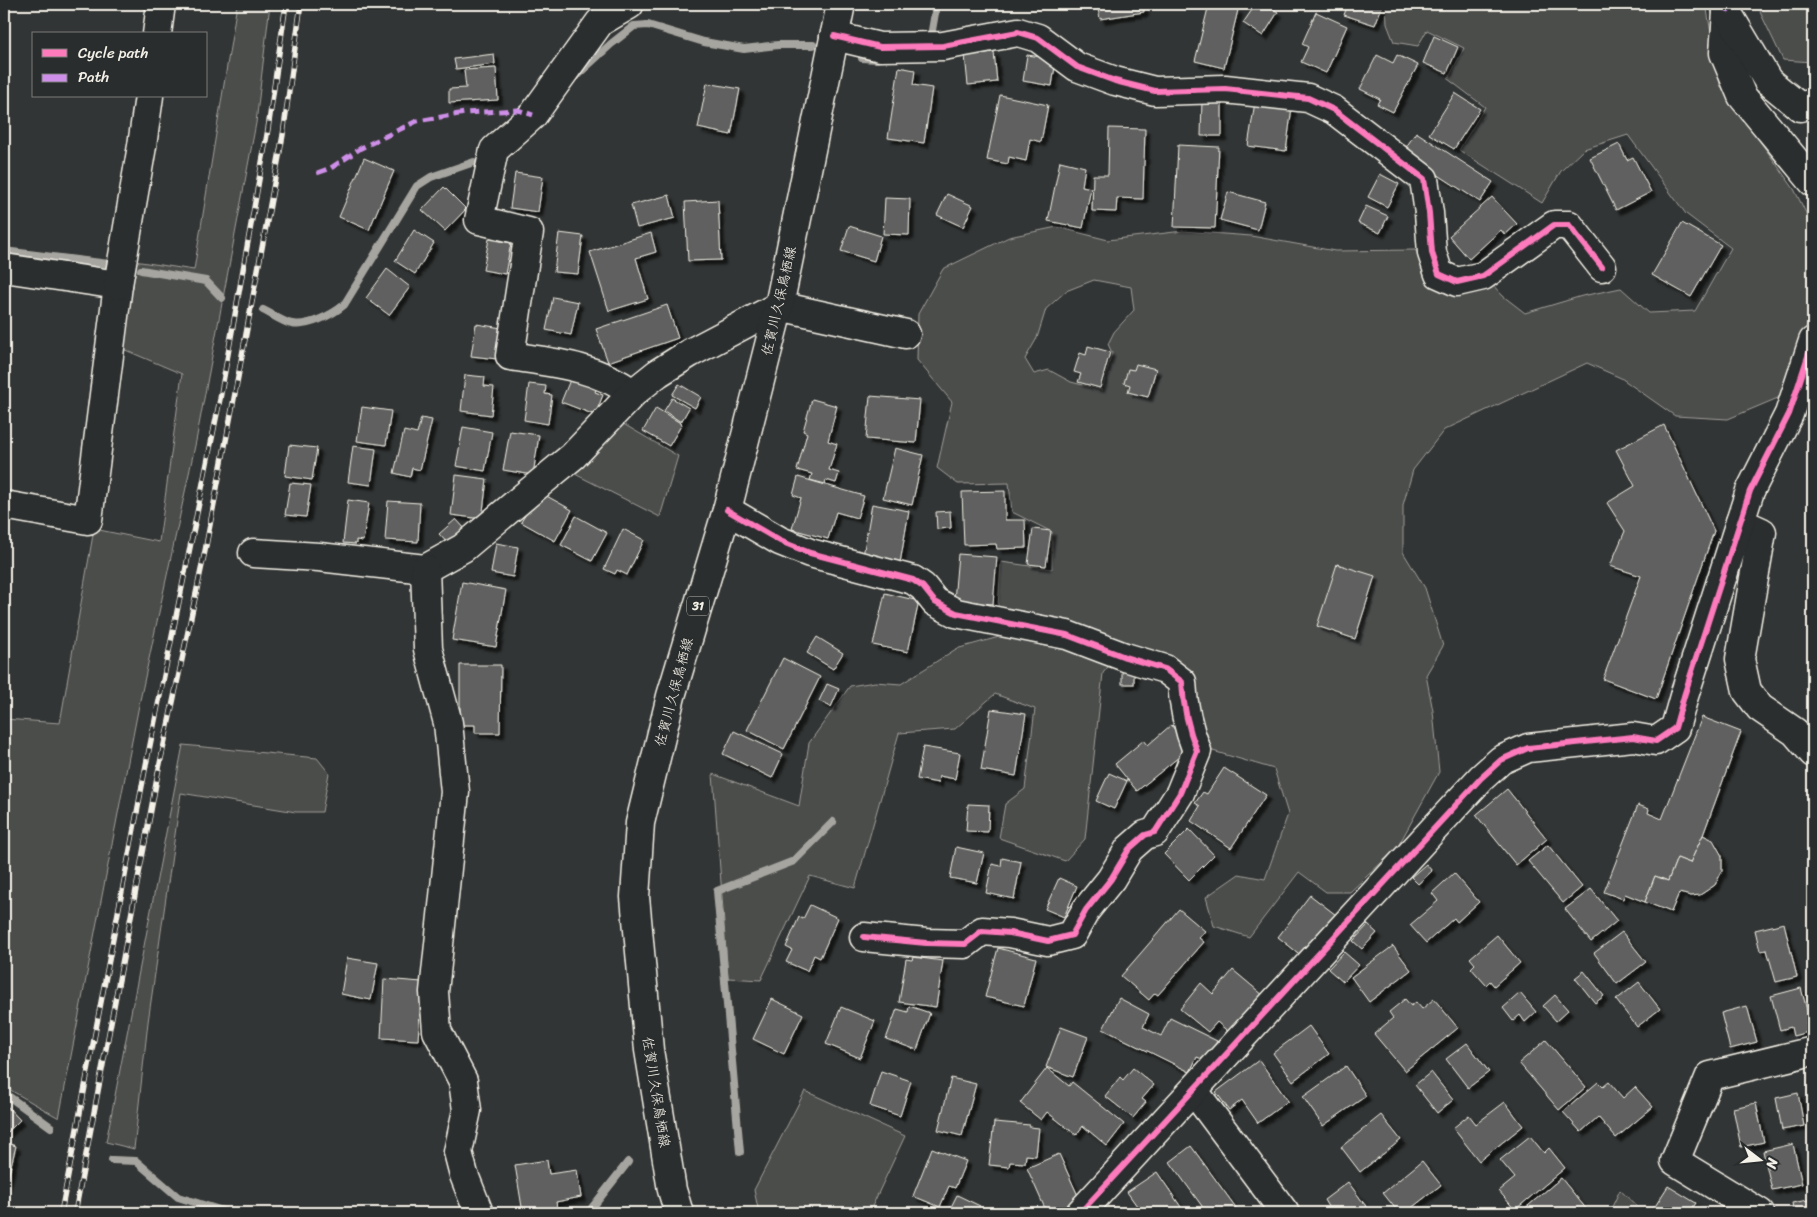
<svg xmlns="http://www.w3.org/2000/svg" width="1817" height="1217" font-family="Sriracha,'Klee One',sans-serif">
	<defs>
		<filter id="shadow"><feDropShadow dx="4.5" dy="4.5" stdDeviation="1" flood-color="#0009"/></filter>
	</defs>
	<rect width="100%" height="100%" fill="#323535"/>
	<filter id="ink" filterUnits="userSpaceOnUse"><feTurbulence type="fractalNoise" baseFrequency=".02" numOctaves="2"/><feDisplacementMap in="SourceGraphic" scale="10" xChannelSelector="R" yChannelSelector="G"/><feConvolveMatrix kernelMatrix="1 2 1 2 8 2 1 2 1" color-interpolation-filters="sRGB"/></filter>
	<g filter="url(#ink)">
		<!-- green -->
		<g fill="#4b4d4c" stroke="#a09f9a" fill-rule="evenodd">
			<path d="M237,4H270L256,123L196,441L139,705L59,1118L12,1091L4,1081V719L60,723L94,529L159,542L182,374L123,349L134,261L194,270Z"/>
			<path d="M1386,4H1706L1720,85L1794,189L1813,227V306L1785,395L1728,419L1675,416L1621,378L1587,363L1444,430L1413,470L1403,505V552L1425,588L1443,646L1426,675L1433,711L1439,772L1397,848L1350,892H1326L1299,872L1249,937L1214,926L1206,897L1239,874L1265,879L1288,814L1274,769L1206,749L1191,682L1122,650L1103,673L1085,839L1065,861L999,838L1005,804L1025,789L1035,709L995,694L955,729L899,733L855,888L810,876L761,980L728,978L713,774L799,806L809,743L850,686L875,682L901,684L956,649L999,637L998,606L1001,562L1052,569V532L1012,512L1009,483L958,484L937,468L952,402L917,360L918,314L943,269L1009,237L1057,227L1108,240L1183,231L1251,236L1335,251L1415,250L1440,282L1489,281L1503,296L1525,313L1582,296L1621,288L1649,313L1695,311L1731,248L1686,214L1628,135L1584,149L1561,171L1542,203L1459,150L1485,107L1448,79L1464,48L1427,30L1418,46L1394,42L1387,24ZM1094,280L1131,287L1134,310L1114,332L1108,344L1112,353L1102,390L1071,382L1049,370L1034,374L1025,359L1037,338L1046,309L1066,291Z"/>
			<path d="M1766,4H1813V62L1783,60L1760,12Z"/>
			<path d="M620,422L678,456L660,517L571,472Z"/>
			<path d="M183,745L317,758L329,773L322,812H296L181,793L148,1022L134,1149L106,1142Z"/>
			<path d="M805,1091L905,1136L869,1213H759L754,1190Z"/>
			<path d="M1620,1190L1644,1213H1609Z"/>
		</g>
		<g fill="none" stroke-linecap="round" stroke-linejoin="round">
			<!-- stream -->
			<g stroke="#a6a5a0" stroke-width="8">
				<path d="M931,36L935,13L934,4"/>
				<path d="M862,58L877,59"/>
				<path d="M575,77L611,44L634,26L648,25L704,42L744,49L778,45H813"/>
				<path d="M4,251L109,264"/>
				<path d="M141,270L206,281L222,298"/>
				<path d="M263,310C272,314 282,322 292,324C308,327 332,315 344,305L417,186L431,177L474,162"/>
				<path d="M4,1093L51,1127"/>
				<path d="M740,1152L717,891L794,861L833,822"/>
				<path d="M112,1160L136,1161L178,1197L229,1213"/>
				<path d="M588,1213L628,1162"/>
			</g>
		</g>
		<!-- building -->
		<g fill="#5f605f" stroke="#f4f1e8" filter="url(#shadow)">
			<path d="M1097,4H1143L1144,12L1100,19Z"/>
			<path d="M1209,4L1238,10L1224,68L1195,61Z"/>
			<path d="M1256,4H1265L1278,12L1263,36L1243,23Z"/>
			<path d="M1348,4H1383L1375,25L1344,15Z"/>
			<path d="M1316,12L1347,26L1326,73L1301,62L1308,47L1302,44Z"/>
			<path d="M1434,36L1458,47L1447,73L1423,63Z"/>
			<path d="M994,52L997,82L968,85L965,55Z"/>
			<path d="M494,54L495,64L456,69L454,59Z"/>
			<path d="M1027,55L1056,59L1052,86L1023,81Z"/>
			<path d="M1377,55L1393,63L1397,55L1418,65L1393,112L1377,104L1380,99L1360,89Z"/>
			<path d="M899,67L915,70L913,85L932,88L924,143L888,138Z"/>
			<path d="M496,68L498,100L449,103V89L466,88L464,70Z"/>
			<path d="M707,83L740,89L731,135L698,128Z"/>
			<path d="M1455,93L1480,109L1454,149L1429,134Z"/>
			<path d="M1000,95L1048,105L1041,142L1030,139L1026,161L1009,157L1008,164L987,160Z"/>
			<path d="M1202,100H1222V136H1201Z"/>
			<path d="M1255,102L1292,107L1286,151L1248,146Z"/>
			<path d="M1109,128L1145,129L1143,199L1117,198L1116,212L1092,211L1093,175H1108Z"/>
			<path d="M1416,132L1493,182L1480,202L1403,152Z"/>
			<path d="M1619,144L1627,160L1633,157L1651,192L1616,210L1590,158Z"/>
			<path d="M1178,145L1219,147L1215,228L1174,227Z"/>
			<path d="M364,158L394,171L369,230L339,217Z"/>
			<path d="M1060,161L1085,167L1082,186L1091,188L1083,228L1048,221Z"/>
			<path d="M515,173L543,177L538,212L510,208Z"/>
			<path d="M1380,174L1399,184L1387,207L1368,197Z"/>
			<path d="M444,187L466,209L445,231L422,210Z"/>
			<path d="M1228,192L1265,202L1258,230L1220,220Z"/>
			<path d="M947,194L973,206L963,227L937,215Z"/>
			<path d="M669,195L675,218L637,228L631,205Z"/>
			<path d="M1492,197L1517,224L1505,235L1501,230L1469,259L1449,236Z"/>
			<path d="M885,198L910,199L909,235L883,234Z"/>
			<path d="M718,200L721,260L688,261L685,202Z"/>
			<path d="M1366,206L1388,216L1380,233L1358,223Z"/>
			<path d="M1682,223L1721,245L1691,297L1652,275Z"/>
			<path d="M849,226L881,236L874,261L841,251Z"/>
			<path d="M414,230L434,243L415,274L395,261Z"/>
			<path d="M559,233L583,236L578,274L554,272Z"/>
			<path d="M651,233L656,252L636,258L648,299L609,311L590,252Z"/>
			<path d="M489,239L511,243L505,274L483,270Z"/>
			<path d="M387,269L410,287L389,315L366,298Z"/>
			<path d="M553,297L578,302L571,335L546,330Z"/>
			<path d="M667,305L678,338L608,362L596,329Z"/>
			<path d="M476,324L502,328L497,359L471,356Z"/>
			<path d="M1088,346L1110,352L1100,388L1078,382L1081,374L1074,372L1080,353L1086,355Z"/>
			<path d="M1136,364L1156,369L1148,397L1128,392L1130,385L1124,383L1128,369L1134,370Z"/>
			<path d="M465,375L485,377L484,386L494,387L491,415L461,411Z"/>
			<path d="M572,375L598,385L595,392L603,395L595,415L561,402Z"/>
			<path d="M529,384L546,386L545,394L552,395L548,424L524,420Z"/>
			<path d="M679,384L701,397L695,408L672,395Z"/>
			<path d="M870,396L920,400L916,443L866,439Z"/>
			<path d="M672,398L689,408L681,422L664,411Z"/>
			<path d="M812,399L837,406L828,441L837,444L829,470L839,473L836,483L826,480L825,484L810,480L812,474L797,470L807,433L803,431Z"/>
			<path d="M362,407L391,411L386,445L357,441Z"/>
			<path d="M656,408L682,424L669,446L643,431Z"/>
			<path d="M421,418L432,420L420,470L412,468L410,477L394,473L404,431L417,434Z"/>
			<path d="M1664,425L1714,531L1656,699L1603,679L1641,576L1610,566L1625,531L1607,503L1635,486L1616,450Z"/>
			<path d="M463,427L492,432L485,471L456,466Z"/>
			<path d="M510,431L539,435L533,475L503,470Z"/>
			<path d="M289,445L317,448L312,480L285,476Z"/>
			<path d="M353,446L376,449L371,485L348,482Z"/>
			<path d="M895,448L923,455L912,505L883,498Z"/>
			<path d="M456,475L487,479L482,519L451,515Z"/>
			<path d="M798,477L864,496L857,518L836,512L828,539L792,529L801,498L793,495Z"/>
			<path d="M290,483L311,485L306,517L285,515Z"/>
			<path d="M1005,491V520H1025L1026,548L997,549L996,544L964,545L962,492Z"/>
			<path d="M543,494L572,510L555,541L521,522L532,504L536,506Z"/>
			<path d="M348,500L369,503L363,541L356,540V544L343,543Z"/>
			<path d="M388,501L420,503L418,542L385,540Z"/>
			<path d="M872,504L909,511L900,563L863,556Z"/>
			<path d="M950,511L951,528L937,529L936,512Z"/>
			<path d="M576,516L607,533L592,561L561,545Z"/>
			<path d="M456,519L466,530L449,545L439,534Z"/>
			<path d="M623,529L644,540L627,575L617,570L615,574L604,569Z"/>
			<path d="M1033,529L1051,531L1046,566L1028,564Z"/>
			<path d="M496,543L518,547L513,577L491,573Z"/>
			<path d="M958,554L997,557L993,604L954,601Z"/>
			<path d="M1337,564L1375,576L1355,639L1317,626Z"/>
			<path d="M462,582L506,590L496,647L452,640Z"/>
			<path d="M885,593L919,601L908,652L873,645Z"/>
			<path d="M817,637L843,653L833,669L807,653Z"/>
			<path d="M783,658L820,677L784,749L747,730Z"/>
			<path d="M460,665H501L500,733H475V725H460Z"/>
			<rect x="1122" y="666" width="12" height="18"/>
			<path d="M827,684L839,689L831,707L819,701Z"/>
			<path d="M991,709L1026,714L1016,776L981,770Z"/>
			<path d="M1702,717L1741,732L1703,835L1690,863L1677,858L1668,881L1655,876L1645,902L1625,894L1623,899L1604,892L1638,805L1649,809L1648,813L1662,819Z"/>
			<path d="M1171,725L1190,748L1137,791L1115,764L1144,740L1148,745Z"/>
			<path d="M734,731L783,754L772,778L723,754Z"/>
			<path d="M923,747L960,753L955,779L939,776L938,783L917,779Z"/>
			<path d="M1224,768L1266,795L1231,848L1191,821L1200,806L1195,803L1203,792L1207,794Z"/>
			<path d="M1109,773L1127,781L1114,809L1096,801Z"/>
			<path d="M1507,789L1547,839L1516,865L1476,815Z"/>
			<path d="M968,804L989,805L988,832L966,831Z"/>
			<path d="M1189,829L1214,855L1189,880L1164,854Z"/>
			<path d="M1703,835L1713,840L1722,856V871L1715,885L1700,895L1691,896L1679,893L1671,912L1645,902L1655,876L1668,881L1677,858L1690,863Z"/>
			<path d="M1548,845L1582,887L1563,903L1528,861Z"/>
			<path d="M956,847L984,853L977,883L950,878Z"/>
			<path d="M1002,858L1021,862L1014,899L986,893L992,864L1001,866Z"/>
			<path d="M1426,864L1432,871L1418,884L1411,877Z"/>
			<path d="M1454,873L1479,902L1457,922L1454,918L1426,943L1410,925L1438,901L1432,893Z"/>
			<path d="M1059,878L1077,886L1064,917L1045,909Z"/>
			<path d="M1591,889L1617,921L1591,942L1565,909Z"/>
			<path d="M1310,895L1336,915L1303,957L1278,937Z"/>
			<path d="M810,905L838,918L820,958L814,955L807,971L786,962L792,950L786,947L799,917L803,919Z"/>
			<path d="M1179,909L1205,931L1199,938L1204,942L1158,995L1155,993L1149,1000L1121,976Z"/>
			<path d="M1784,923L1797,977L1776,982L1767,950L1760,951L1755,930Z"/>
			<path d="M1368,925L1377,933L1362,949L1353,941Z"/>
			<path d="M1622,932L1646,962L1617,984L1594,953Z"/>
			<path d="M1497,935L1520,963L1494,986L1490,981L1486,985L1471,968L1475,964L1470,958Z"/>
			<path d="M1393,946L1411,970L1369,1002L1351,977Z"/>
			<path d="M998,948L1036,958L1024,1006L985,997Z"/>
			<path d="M1344,952L1359,965L1343,982L1328,969Z"/>
			<path d="M913,957L943,961L936,1007L899,1002L906,959L912,960Z"/>
			<path d="M347,958L378,963L371,1000L341,994Z"/>
			<path d="M1233,970L1264,996L1232,1035L1217,1022L1208,1032L1180,1009L1201,983L1213,994Z"/>
			<path d="M1584,971L1604,996L1595,1003L1575,978Z"/>
			<path d="M384,979L422,982L418,1040L381,1038Z"/>
			<path d="M1639,982L1660,1009L1637,1027L1616,1000Z"/>
			<path d="M1801,988L1810,1021L1806,1022L1808,1032L1793,1036L1791,1027L1780,1030L1771,996Z"/>
			<path d="M1520,993L1536,1012L1525,1022L1520,1015L1513,1021L1503,1008Z"/>
			<path d="M1555,995L1568,1010L1556,1021L1543,1006Z"/>
			<path d="M1119,998L1149,1014L1143,1027L1161,1036L1170,1018L1217,1041L1207,1061L1197,1057L1190,1072L1103,1029Z"/>
			<path d="M772,999L803,1014L784,1054L753,1039Z"/>
			<path d="M1405,999L1411,1006L1416,1002L1422,1009L1434,999L1458,1028L1405,1071L1374,1034L1393,1018L1389,1012Z"/>
			<path d="M909,1006L930,1013L917,1050L886,1039L897,1009L908,1012Z"/>
			<path d="M1747,1006L1757,1042L1730,1049L1721,1013Z"/>
			<path d="M841,1007L875,1021L860,1058L826,1044Z"/>
			<path d="M1309,1026L1329,1054L1293,1081L1273,1053Z"/>
			<path d="M1061,1027L1088,1037L1073,1077L1046,1067Z"/>
			<path d="M1546,1040L1586,1087L1559,1110L1519,1063Z"/>
			<path d="M1467,1043L1489,1072L1468,1088L1446,1059Z"/>
			<path d="M1259,1060L1288,1101L1258,1123L1242,1100L1229,1110L1216,1092Z"/>
			<path d="M1346,1066L1366,1096L1323,1126L1303,1097Z"/>
			<path d="M1047,1068L1069,1086L1072,1082L1124,1124L1107,1146L1083,1126L1076,1135L1047,1112L1041,1120L1020,1103Z"/>
			<path d="M1133,1068L1154,1085L1142,1099L1146,1102L1133,1118L1105,1096L1120,1077L1123,1080Z"/>
			<path d="M881,1071L911,1081L900,1116L870,1106Z"/>
			<path d="M1431,1072L1453,1100L1437,1113L1415,1085Z"/>
			<path d="M951,1078L976,1084L962,1136L938,1130Z"/>
			<path d="M1598,1082L1603,1087L1609,1082L1623,1098L1635,1087L1653,1107L1616,1138L1598,1117L1581,1132L1563,1112Z"/>
			<path d="M1798,1093L1804,1126L1782,1130L1776,1098Z"/>
			<path d="M1505,1102L1523,1126L1479,1161L1453,1128L1469,1115L1476,1124Z"/>
			<path d="M4,1103L20,1120L4,1136Z"/>
			<path d="M1756,1103L1764,1142L1741,1147L1733,1108Z"/>
			<path d="M1381,1115L1401,1140L1360,1172L1341,1147Z"/>
			<path d="M994,1122L1030,1125V1127L1039,1128L1036,1156L1026,1155L1025,1163L1010,1162L1009,1167L989,1165Z"/>
			<path d="M1530,1136L1544,1153L1549,1148L1565,1168L1515,1210L1499,1191L1515,1178L1500,1160Z"/>
			<path d="M4,1142L16,1146L4,1193Z"/>
			<path d="M1793,1144L1802,1184L1772,1190L1763,1151Z"/>
			<path d="M1813,1144V1172L1808,1145Z"/>
			<path d="M1191,1146L1240,1213H1207L1170,1162Z"/>
			<path d="M932,1148L966,1161L955,1188L949,1186L940,1207L913,1196Z"/>
			<path d="M1059,1154L1080,1200L1052,1213H1047L1027,1168Z"/>
			<path d="M547,1160L549,1174L577,1170L581,1197L556,1202L558,1213H523L515,1165Z"/>
			<path d="M1422,1161L1441,1185L1405,1213H1399L1383,1193Z"/>
			<path d="M1157,1172L1181,1207L1172,1213H1142L1127,1192Z"/>
			<path d="M1561,1178L1588,1211L1585,1213H1524L1522,1211Z"/>
			<path d="M1348,1182L1371,1213H1325L1330,1210L1324,1200Z"/>
			<path d="M1668,1186L1696,1203L1689,1213H1663L1654,1208Z"/>
			<path d="M957,1195L980,1206L976,1213H948Z"/>
			<path d="M1813,1199V1213H1794L1792,1203Z"/>
			<path d="M144,1206L169,1213H142Z"/>
		</g>
		<g fill="none" stroke-linecap="round" stroke-linejoin="round">
			<defs>
				<g id="minor">
					<path d="M629,4V5L600,22L533,115L494,150L479,220L529,232L510,356C556,363 594,366 633,393"/>
					<path d="M1726,4L1727,12L1724,53L1742,96L1813,182"/>
					<path d="M1727,12L1768,81L1800,107L1813,103"/>
					<path d="M157,34L161,4"/>
					<path d="M834,36L880,47L943,46L1018,32L1038,38L1077,67L1115,81L1155,91L1225,89L1308,98L1334,110L1424,179L1429,213L1432,253L1439,274L1457,282L1483,276L1554,225H1569L1602,267"/>
					<path d="M4,268L118,285L88,520L4,505"/>
					<path d="M118,285L142,146L149,96"/>
					<path d="M727,510L780,541L810,553L913,580L923,587L935,602L956,613L1067,635L1125,657L1165,669L1182,682C1183,706 1188,728 1197,751L1180,793L1155,832L1145,835L1129,849L1111,879L1086,910L1072,935L1048,941L1010,933L982,931L965,944L926,943L864,937"/>
					<path d="M1740,522L1762,532L1740,659L1747,691L1760,708L1795,732L1813,753"/>
					<path d="M253,553L319,557L425,569L463,548L533,489L573,456L633,393L658,373L690,353L779,306L906,334"/>
					<path d="M425,569L428,649L448,723L455,792L434,992L437,1031L463,1081L467,1110L458,1152L464,1175L479,1213"/>
					<path d="M1194,1091L1285,1213"/>
					<path d="M1080,1213L1455,806L1481,778L1501,760L1528,748L1633,737L1656,741L1675,728L1684,696L1750,491L1789,414L1813,341"/>
					<path d="M1760,1213L1675,1161L1710,1076L1813,1051"/>
				</g>
				<path id="major" d="M679,1213L672,1190L649,1050L635,897L640,823L671,696L727,510L779,306L841,4"/>
			</defs>
			<!-- minor casing -->
			<use href="#minor" stroke="#f4f1e8" stroke-width="31"/>
			<!-- major casing -->
			<use href="#major" stroke="#f4f1e8" stroke-width="31"/>
			<!-- minor -->
			<use href="#minor" stroke="#2a2d2e" stroke-width="28"/>
			<!-- major -->
			<use href="#major" stroke="#2a2d2e" stroke-width="28"/>
			<defs>
				<g id="rail">
					<path d="M61,1213L146,765L220,399L268,129L286,4"/>
					<path d="M75,1213L158,773L205,551L233,404L283,135L301,4"/>
				</g>
			</defs>
			<!-- rail casing -->
			<use href="#rail" stroke="#f4f1e8" stroke-width="5.5"/>
			<!-- rail -->
			<use href="#rail" stroke="#2a2d2e" stroke-width="4" stroke-dasharray="11" stroke-linecap="butt"/>
			<!-- quiet -->
			<g stroke="#ce8fe9" stroke-width="5" stroke-dasharray="10 5" stroke-linecap="butt">
				<path d="M483,7V4"/>
				<path d="M1727,12L1733,4"/>
				<path d="M317,173L331,168L361,148L417,121L465,113L518,110L533,115"/>
			</g>
			<defs>
				<g id="cycleway">
					<path d="M834,36L880,47L943,46L1018,32L1038,38L1077,67L1115,81L1155,91L1225,89L1308,98L1334,110L1424,179L1429,213L1432,253L1439,274L1457,282L1483,276L1554,225H1569L1602,267"/>
					<path d="M727,510L780,541L810,553L913,580L923,587L935,602L956,613L1067,635L1125,657L1165,669L1182,682C1183,706 1188,728 1197,751L1180,793L1155,832L1145,835L1129,849L1111,879L1086,910L1072,935L1048,941L1010,933L982,931L965,944L926,943L864,937"/>
					<path d="M1080,1213L1455,806L1481,778L1501,760L1528,748L1633,737L1656,741L1675,728L1684,696L1750,491L1789,414L1813,341"/>
				</g>
			</defs>
			<!-- cycleway casing -->
			<use href="#cycleway" stroke="#2a2d2e" stroke-width="9"/>
			<!-- cycleway -->
			<use href="#cycleway" stroke="#fd7abc" stroke-width="6"/>
		</g>
	</g>
	<g text-anchor="middle" dominant-baseline="central" stroke-width="4" stroke-linejoin="round" paint-order="stroke">
		<!-- shield labels -->
		<rect fill="#2a2d2e" stroke="#b7b6b0" stroke-width="1" x="687" y="596.5" width="22" height="19" rx="4"/>
		<g font-size="12" font-weight="bold" fill="#f4f1e8">
			<text x="698" y="606">31</text>
		</g>
		<!-- street labels -->
		<g font-size="14" fill="#f4f1e8" stroke="#2a2d2e">
			<text transform="translate(779 301) rotate(-77)">佐賀川久保鳥栖線</text>
			<text transform="translate(674 692) rotate(-75)">佐賀川久保鳥栖線</text>
			<text transform="translate(656 1092) rotate(81)">佐賀川久保鳥栖線</text>
		</g>
	</g>
	<!-- margin -->
	<rect width="1817" height="1217" fill="none" stroke="#2a2d2e" stroke-width="20"/>
	<rect x="10" y="10" width="1797" height="1197" fill="none" stroke="#f4f1e8" stroke-width="2" filter="url(#ink)"/>
	<!-- legend -->
	<rect x="32" y="32" width="175" height="65" fill="#2a2d2e" stroke="#7b7b78"/>
	<rect x="42" y="49" width="25" height="8" fill="#fd7abc" stroke="#7b7b78"/>
	<text x="78" y="58" font-size="15" fill="#f4f1e8">Cycle path</text>
	<rect x="42" y="74" width="25" height="8" fill="#ce8fe9" stroke="#7b7b78"/>
	<text x="78" y="82" font-size="15" fill="#f4f1e8">Path</text>
	<!-- north arrow -->
	<g transform="translate(1760 1160) rotate(106)" stroke="#2a2d2e" stroke-width="4" paint-order="stroke">
	<path d="M0-4L9 19L0 12L-9 19Z" fill="#f4f1e8"/>
	<text y="-8" font-size="14" font-weight="bold" text-anchor="middle" fill="#f4f1e8">N</text>
	</g>
</svg>
